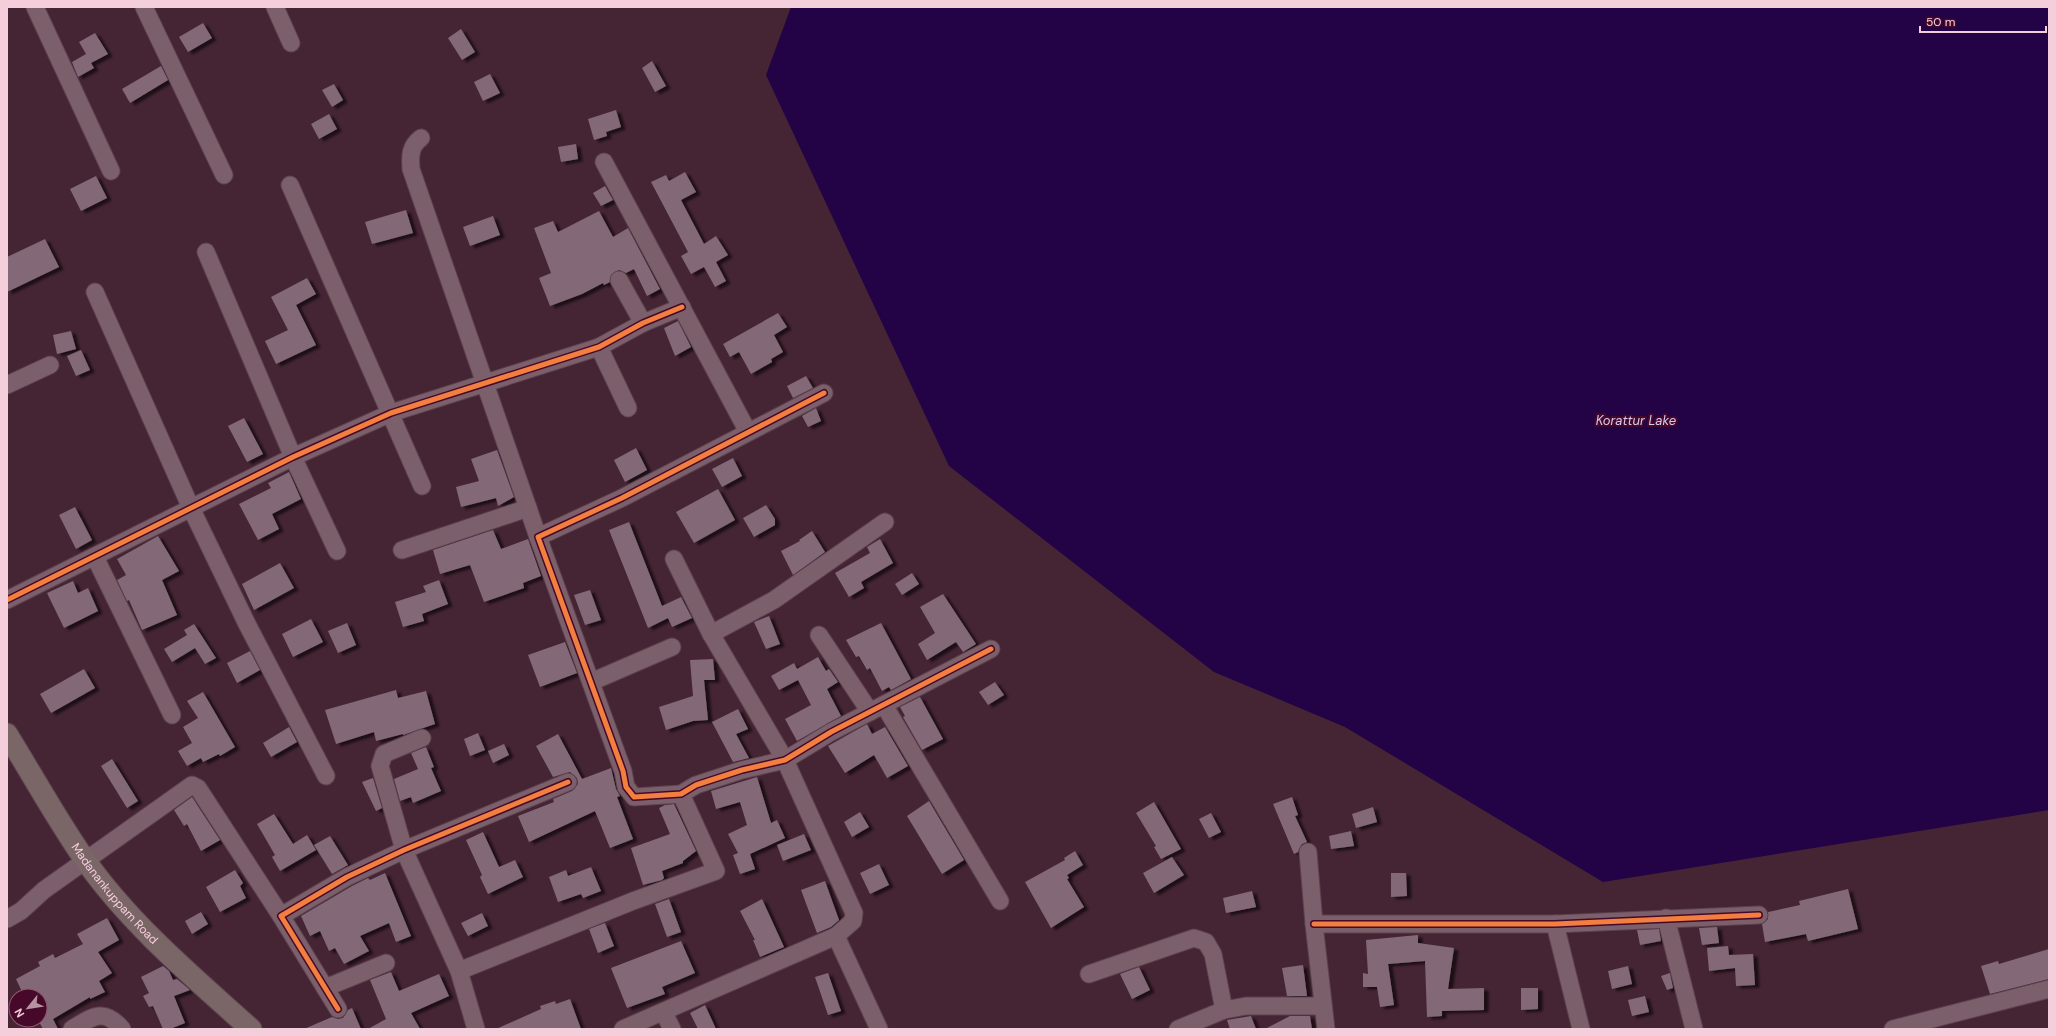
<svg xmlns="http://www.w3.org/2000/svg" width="2056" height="1036" font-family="'DM Sans',sans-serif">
	<defs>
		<filter id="shadow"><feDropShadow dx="4.5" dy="2.5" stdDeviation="1" flood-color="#0009"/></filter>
	</defs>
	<rect width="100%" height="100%" fill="#452434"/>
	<!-- water -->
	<path fill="#230345" d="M791,7H2049V810L1603,882L1345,727L1214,672L949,466L766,75Z"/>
	<!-- building -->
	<g fill="#836878" filter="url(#shadow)">
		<path d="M203,23L212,38L188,52L179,37Z"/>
		<path d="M461,29L475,52L462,60L448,38Z"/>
		<path d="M95,33L108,54L91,63L94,68L78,77L72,62L86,54L79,42Z"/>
		<path d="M652,61L666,86L655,92L642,68Z"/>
		<path d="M161,66L168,80L130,103L122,89Z"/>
		<path d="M490,74L500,93L483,101L474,82Z"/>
		<path d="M334,84L343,100L332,107L322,90Z"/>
		<path d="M616,110L621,127L606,132L607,136L594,140L588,119Z"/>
		<path d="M329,114L337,129L319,139L311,124Z"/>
		<path d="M576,144L578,159L561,162L558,147Z"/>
		<path d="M685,172L696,192L681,200L704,244L716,236L728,255L716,262L726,281L715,287L704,267L691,274L681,256L688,252L651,182L666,175L669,181Z"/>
		<path d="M96,176L107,198L81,211L70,189Z"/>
		<path d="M605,186L613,200L601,206L593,193Z"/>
		<path d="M406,210L413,233L372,244L365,222Z"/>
		<path d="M599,211L613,237L628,228L660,289L647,296L634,269L626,273L619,270L611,275L610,282L604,285L603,283L582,294L550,306L539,278L551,273L534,228L553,221L558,232Z"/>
		<path d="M493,216L500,235L470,246L463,227Z"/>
		<path d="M45,239L59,267L7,292V257Z"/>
		<path d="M307,278L316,294L296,305L316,345L276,364L265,341L288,330L271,297Z"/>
		<path d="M778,313L787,327L774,335L783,352L771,359L772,362L751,374L739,352L730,357L723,344Z"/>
		<path d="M678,321L691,347L675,356L664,328Z"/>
		<path d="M71,331L76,349L57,354L53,335Z"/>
		<path d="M81,350L90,370L76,376L67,356Z"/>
		<path d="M806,376L813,388L793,398L787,386Z"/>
		<path d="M816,408L821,421L808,427L802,416Z"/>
		<path d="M244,418L263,454L247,462L228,426Z"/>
		<path d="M636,448L647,470L625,482L614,460Z"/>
		<path d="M497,450L514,497L498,506L496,498L461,507L456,487L479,481L471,459Z"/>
		<path d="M733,458L742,476L722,487L712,469Z"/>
		<path d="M289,472L301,499L272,514L279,529L258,540L239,504L271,488L268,483Z"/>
		<path d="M718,489L735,520L694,543L676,512Z"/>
		<path d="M766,505L775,519V525L754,537L743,518Z"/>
		<path d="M75,507L92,540L76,549L59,515Z"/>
		<path d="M629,522L662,606L681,597L692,618L672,627L668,618L648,628L609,530Z"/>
		<path d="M493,530L501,549L528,539L541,576L523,583L524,588L484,602L470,565L440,574L433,550Z"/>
		<path d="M812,531L825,552L793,575L781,551L800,541L799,540Z"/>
		<path d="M158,536L179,571L162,580L177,615L142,630L129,600L127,601L117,580L126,575L117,559Z"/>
		<path d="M880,539L893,563L861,582L864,588L849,597L835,573L870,553L867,547Z"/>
		<path d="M280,563L294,588L254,610L242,584Z"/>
		<path d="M912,573L919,584L902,595L895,584Z"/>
		<path d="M439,580L448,604L422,614L424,621L403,627L395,602L426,592L423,586Z"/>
		<path d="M73,581L78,593L88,588L98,611L64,628L47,593Z"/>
		<path d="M590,590L601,620L585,625L574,595Z"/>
		<path d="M943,594L976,644L963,652L956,642L927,660L918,644L935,633L920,607Z"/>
		<path d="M769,616L780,644L766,649L754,622Z"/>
		<path d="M311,619L323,642L293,657L282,634Z"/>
		<path d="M347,623L356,645L338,653L328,631Z"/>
		<path d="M881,623L911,679L891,690L889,687L882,691L870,668L867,670L859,656L856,657L846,640Z"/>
		<path d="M194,624L216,658L205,664L195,648L172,662L164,649L187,635L184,630Z"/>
		<path d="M565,642L577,673L540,687L528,655Z"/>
		<path d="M250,651L260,670L237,683L227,663Z"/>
		<path d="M818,657L826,671L829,669L838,682L827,689L841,716L797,741L785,719L811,705L798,680L779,690L771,676L794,663L797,669Z"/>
		<path d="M713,659L715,680H704L708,720L693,721L666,730L659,707L693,696L690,660Z"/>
		<path d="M84,669L95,688L51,713L40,694Z"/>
		<path d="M995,682L1004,695L988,705L979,692Z"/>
		<path d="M396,690L398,698L426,691L435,724L403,735V734L376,741L374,732L336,744L325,710Z"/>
		<path d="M203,692L235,747L220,756L219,754L203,762L201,758L187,766L178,751L192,743L183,727L198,718L187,701Z"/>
		<path d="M920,697L943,739L922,750L903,717L905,716L900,707Z"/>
		<path d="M738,709L748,729L736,734L749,758L733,762L712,722Z"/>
		<path d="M867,724L872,734L885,727L908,766L887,778L874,755L845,773L828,746Z"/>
		<path d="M289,727L297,742L271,757L263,743Z"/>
		<path d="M478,733L485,750L470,756L464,739Z"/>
		<path d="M558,734L582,779L611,768L616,789L620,796L617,797L633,839L610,848L595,811L529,842L518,816L554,802L553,799L572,791L578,784L577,778L570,772L553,777L536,746Z"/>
		<path d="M504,744L509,755L493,763L488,751Z"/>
		<path d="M426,747L434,767L431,768L441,791L413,803L411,797L400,801L394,779L418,769L411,753Z"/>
		<path d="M112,759L138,801L127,808L101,766Z"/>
		<path d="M757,777L771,823L777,820L785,838L750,854L755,869L740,874L733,855L738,853L728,834L747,825L740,802L716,809L711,791Z"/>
		<path d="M373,778L382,808L376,811L362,782Z"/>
		<path d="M192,797L220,840L201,851L187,824L184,826L174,810Z"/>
		<path d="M1292,797L1298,815L1295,816L1307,842L1302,844L1298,852L1294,854L1273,804Z"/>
		<path d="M929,801L964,860L942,874L907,816Z"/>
		<path d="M1154,802L1181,849L1161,859L1154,847L1156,846L1136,813Z"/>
		<path d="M674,804L696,851L683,861V863L662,871L664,878L662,880L643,885L631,848L670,834L659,808L665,805Z"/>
		<path d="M1373,807L1377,822L1356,828L1352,814Z"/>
		<path d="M860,812L869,827L852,837L844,822Z"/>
		<path d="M1211,813L1221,832L1209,838L1199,819Z"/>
		<path d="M274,814L293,844L307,835L316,850L280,871L272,857L275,855L257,824Z"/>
		<path d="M1351,831L1354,846L1331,849L1329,836Z"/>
		<path d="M483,832L499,867L515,860L523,877L488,894L480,877L482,875L466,840Z"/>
		<path d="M804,834L811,850L783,861L777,845Z"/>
		<path d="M330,836L348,865L332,874L314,845Z"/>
		<path d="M1075,851L1083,865L1067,875L1069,878L1067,879L1084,907L1051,928L1025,882L1065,860L1064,858Z"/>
		<path d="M1172,857L1184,875L1154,893L1143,873Z"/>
		<path d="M879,864L889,885L870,894L860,873Z"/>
		<path d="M591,867L601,891L583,898L581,894L558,902L549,877L566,870L568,876Z"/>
		<path d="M235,870L243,883L240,886L246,898L220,912L206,887Z"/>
		<path d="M385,873L411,936L396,942L389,923L360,936L369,951L344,964L335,948L329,951L320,931L310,936L301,916L352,886L368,878L370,880Z"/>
		<path d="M1391,873H1406L1407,896L1391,897Z"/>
		<path d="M825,881L839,920L831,927L817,933L801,890Z"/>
		<path d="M1848,889L1858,929L1808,941L1806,934L1765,942L1762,924L1768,919V912L1800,905L1799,901Z"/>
		<path d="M1252,891L1256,907L1226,913L1223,898Z"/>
		<path d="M669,899L681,932L667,937L655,904Z"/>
		<path d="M762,899L784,947L760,957L753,940H755L740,911Z"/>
		<path d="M201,912L208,924L192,934L185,921Z"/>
		<path d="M482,913L488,926L468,936L461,923Z"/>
		<path d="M107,918L119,940L98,952L112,973L99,981L105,992L90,999V997L53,1019L58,1029H43L38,1020H40V996H24L16,979L40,966L38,962L53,954L55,958L83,944L77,934Z"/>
		<path d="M605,923L614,946L598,953L589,929Z"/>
		<path d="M1717,927L1719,943L1702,945L1699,928Z"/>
		<path d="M1659,929L1661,941L1640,945L1637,930Z"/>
		<path d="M1418,935V943L1454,948L1448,989L1484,988V1010L1442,1011V1016L1427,1017L1425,961L1388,964L1394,1005L1380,1007L1377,987H1363V973L1368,974L1366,940Z"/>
		<path d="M681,941L695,973L662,987L665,994L627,1008L611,968Z"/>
		<path d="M1728,946L1729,955L1753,954L1755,985L1736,986L1735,968L1709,971L1707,948Z"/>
		<path d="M2049,949V979L1990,994L1981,966L1998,961L1999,964Z"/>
		<path d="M1303,965L1307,996H1287L1282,968Z"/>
		<path d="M163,966L169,971L173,980L177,979L190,990L174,996L185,1023L170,1029H163L153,1006L149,1007L143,996L149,993L141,977Z"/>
		<path d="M1628,966L1632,984L1612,989L1608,971Z"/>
		<path d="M1139,967L1150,990L1132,999L1120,974Z"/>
		<path d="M391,972L399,991L439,974L449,996L411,1013L420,1029H368L386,1019L370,980Z"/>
		<path d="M828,973L841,1011L828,1015L815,977Z"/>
		<path d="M1670,973L1673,988L1667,990L1661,976Z"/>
		<path d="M1521,988H1538V1009L1521,1010Z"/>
		<path d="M1645,996L1649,1012L1632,1016L1628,1000Z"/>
		<path d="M570,999L581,1029H496L541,1009L540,1006L555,1001L556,1004Z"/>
		<path d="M705,1005L716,1029H698L690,1013Z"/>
		<path d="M352,1008L361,1029H304L332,1017L338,1019L343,1018L348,1010Z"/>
		<path d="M1251,1016L1256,1029H1230L1227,1020Z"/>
		<path d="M1310,1016L1312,1029H1265L1290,1016Z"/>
	</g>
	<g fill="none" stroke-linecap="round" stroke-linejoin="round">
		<defs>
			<g id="minor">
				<path d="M35,7L111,171"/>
				<path d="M144,7L224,175"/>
				<path d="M275,7L291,43"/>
				<path d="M421,138C410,146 410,156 411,169L538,537"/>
				<path d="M604,162L748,432"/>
				<path d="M290,185L422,486"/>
				<path d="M206,252L293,457L337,551"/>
				<path d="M619,280L643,323"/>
				<path d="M95,292L191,508L247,624L326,776"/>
				<path d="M599,347L628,408"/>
				<path d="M7,385L50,365"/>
				<path d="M824,393L622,498L538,537L623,771L626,787L634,797L681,794L696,785L742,770L785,760L831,732L991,649"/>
				<path d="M402,550L528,508"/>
				<path d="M95,557L172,715"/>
				<path d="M7,600L293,457L391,413L599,347L643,323L682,307"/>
				<path d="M711,634L774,600L885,522"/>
				<path d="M819,635L870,712"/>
				<path d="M591,682L672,647"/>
				<path d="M884,705L1000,901"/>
				<path d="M422,738L384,754L380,766L404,850L459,971L476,1029"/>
				<path d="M1308,852L1314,924L1326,1029"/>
				<path d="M1666,918L1694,1029"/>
				<path d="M7,919L21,911L44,890L192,785L198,788L281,916"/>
				<path d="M1314,924H1555L1759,915"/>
				<path d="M1555,924L1581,1029"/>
				<path d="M836,936L879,1029"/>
				<path d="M459,971L633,901L716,871L681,794"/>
				<path d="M1089,974L1194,938L1206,942L1213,954L1224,1010"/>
				<path d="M325,988L386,963"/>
				<path d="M338,1009L281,916L347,877L404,850L568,782"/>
				<path d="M664,1013L672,1029"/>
				<path d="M72,1029C92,1017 104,1007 122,1029"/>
				<path d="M623,1029L836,936L853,921L854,913L785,760L711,634L674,559"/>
				<path d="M1178,1029L1224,1010L1246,1006H1323"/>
				<path d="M1893,1029L2049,989"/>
			</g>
			<g id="major">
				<path id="s1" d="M7,734C33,776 57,820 85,860C130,924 193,977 251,1029"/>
			</g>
		</defs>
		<!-- minor casing -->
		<use href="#minor" stroke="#5d424e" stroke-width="19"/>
		<!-- major casing -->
		<use href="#major" stroke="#5d424e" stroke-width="23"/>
		<!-- minor -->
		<use href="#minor" stroke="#7b606b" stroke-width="17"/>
		<!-- major -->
		<use href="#major" stroke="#7a6567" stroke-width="21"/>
		<defs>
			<g id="cycleway">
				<path d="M824,393L622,498L538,537L623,771L626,787L634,797L681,794L696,785L742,770L785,760L831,732L991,649"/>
				<path d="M7,600L293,457L391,413L599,347L643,323L682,307"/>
				<path d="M1314,924H1555L1759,915"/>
				<path d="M338,1009L281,916L347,877L404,850L568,782"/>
			</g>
		</defs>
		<!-- cycleway casing -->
		<use href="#cycleway" stroke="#470929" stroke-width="8"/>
		<!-- cycleway -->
		<use href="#cycleway" stroke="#f27e40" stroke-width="5"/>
	</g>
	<g text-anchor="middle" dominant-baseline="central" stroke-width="4" stroke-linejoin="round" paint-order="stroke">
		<!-- street labels -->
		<g font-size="12" fill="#f5cedb" stroke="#470929">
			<text stroke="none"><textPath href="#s1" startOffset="193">Madanankuppam Road</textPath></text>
		</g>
		<!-- water labels -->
		<g font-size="13" font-style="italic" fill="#d5cbf6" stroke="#470929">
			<text x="1636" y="420">Korattur Lake</text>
		</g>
	</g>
	<!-- border -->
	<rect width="2056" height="1036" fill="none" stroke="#f5cedb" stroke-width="16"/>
	<!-- north arrow -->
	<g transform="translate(28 1008) rotate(240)"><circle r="19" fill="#470929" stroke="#8d5870"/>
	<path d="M0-3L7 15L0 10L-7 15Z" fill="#b792a1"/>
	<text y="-6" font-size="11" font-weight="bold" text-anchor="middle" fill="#f5cedb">N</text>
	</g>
	<!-- scale -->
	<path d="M1920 26v6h126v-6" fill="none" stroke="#f5cedb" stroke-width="2"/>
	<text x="1926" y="26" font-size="12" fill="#f5cedb" stroke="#470929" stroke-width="3" paint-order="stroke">50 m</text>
</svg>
